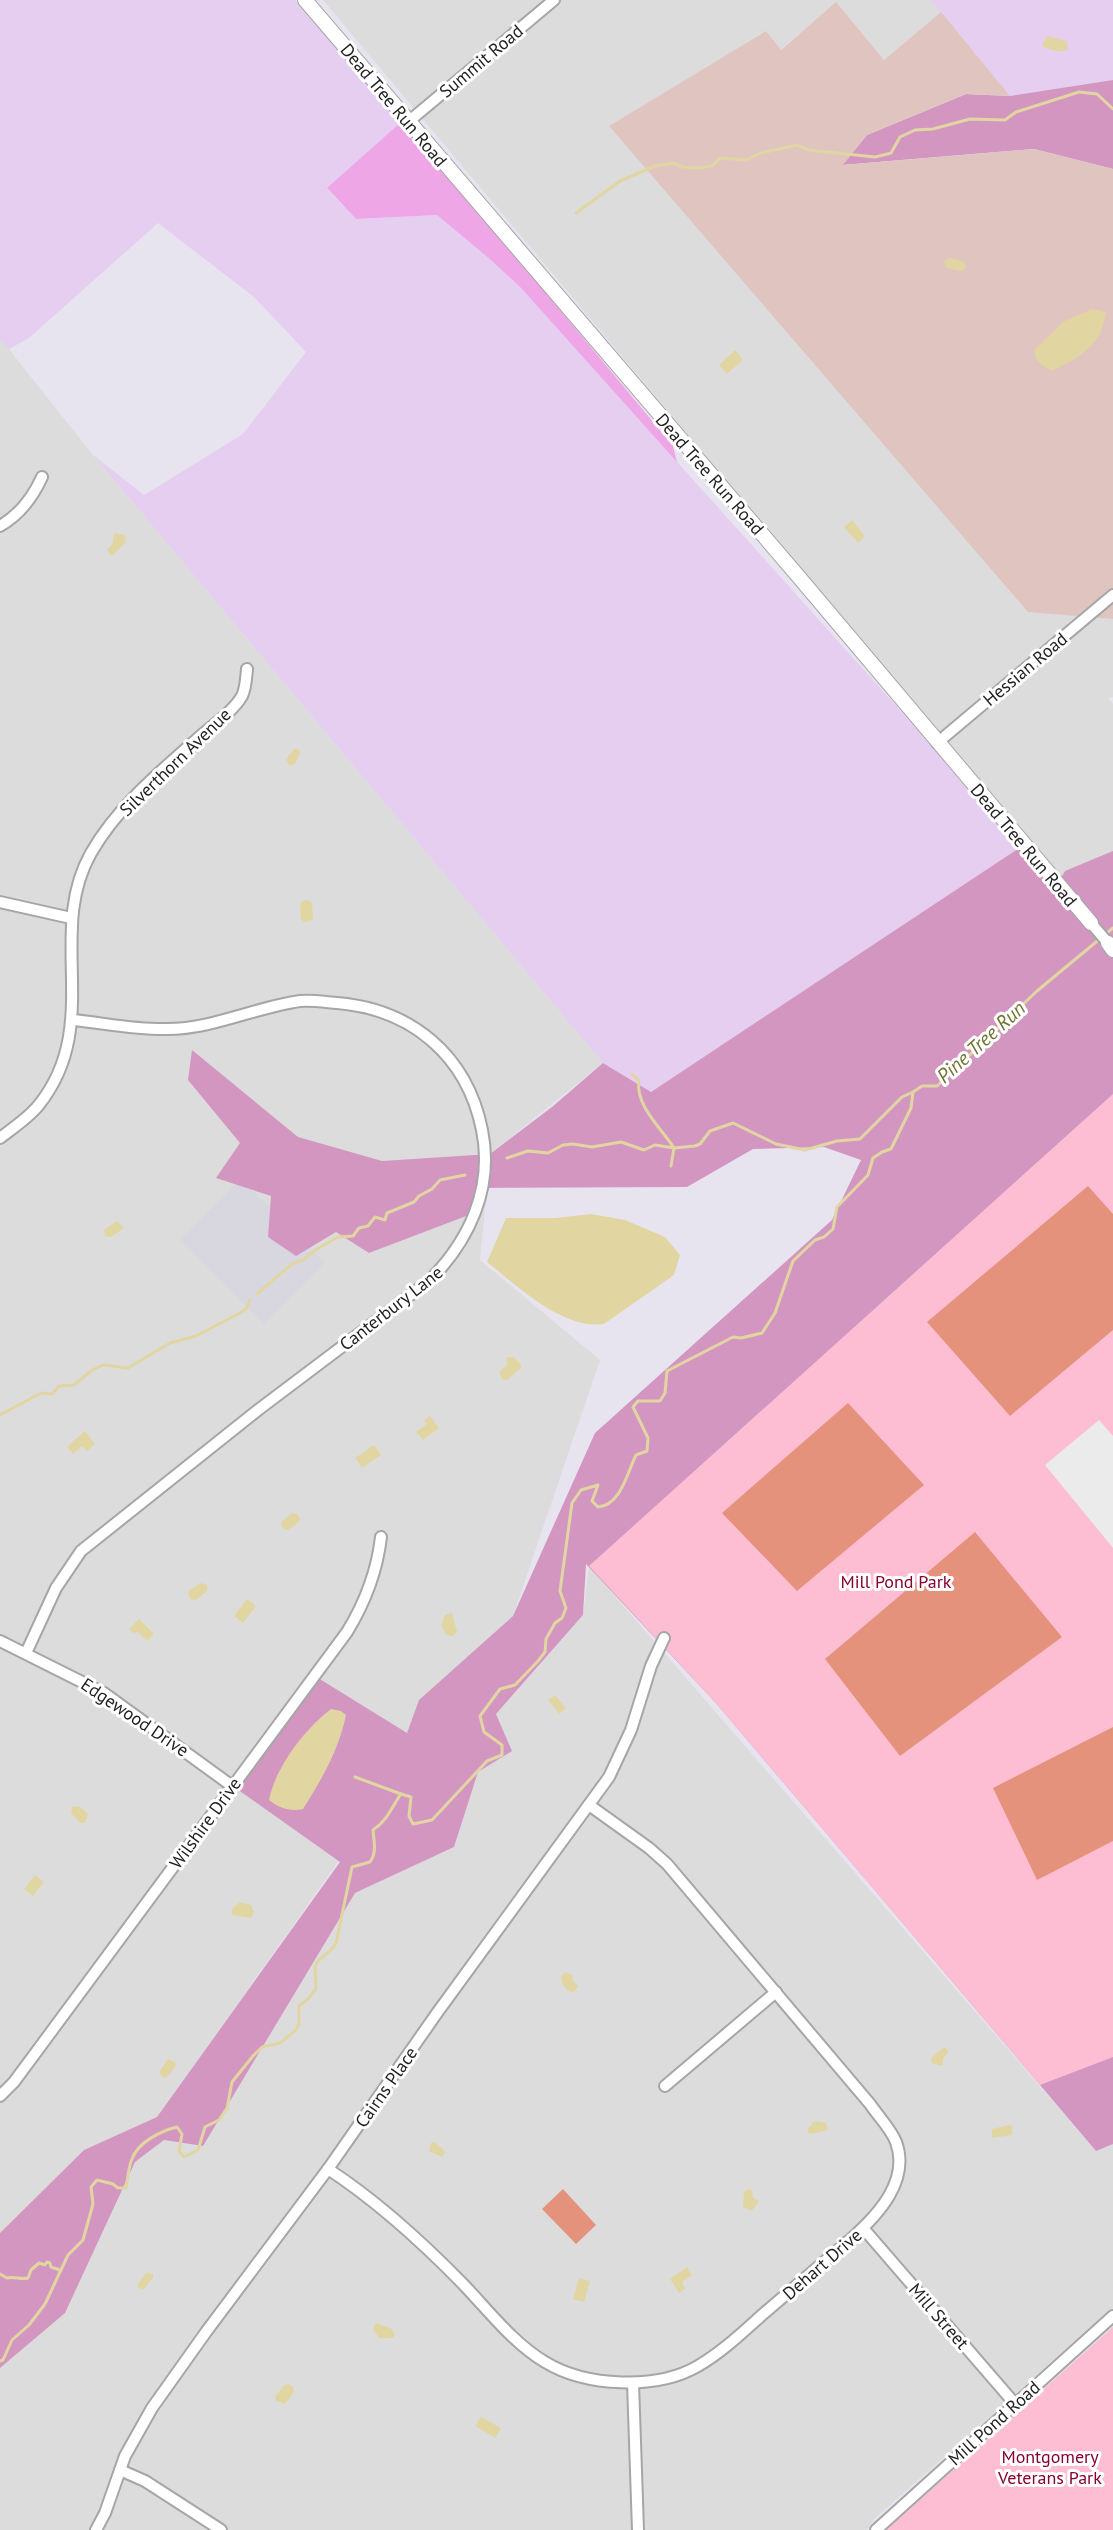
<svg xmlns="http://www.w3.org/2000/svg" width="1113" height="2530" font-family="'PT Sans',sans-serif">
	<rect width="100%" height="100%" fill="#e7e4f0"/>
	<!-- residential -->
	<g fill="#dcdcdd">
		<path d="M323,0H930L941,12L884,60L836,3L780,50L766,31L609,126L1028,611L1113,619V697L1108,698L1113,704V864L1073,894Z"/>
		<path d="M0,338L93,455L603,1063L490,1154L480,1260L600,1360L513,1616L157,2117L84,2150L0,2233Z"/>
		<path d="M589,1566L1096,2151L1113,2144V2308L874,2519L867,2530H0V2368L65,2312L135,2162L164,2140L203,2146L355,1893L454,1847L478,1772L512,1751L496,1714L583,1615Z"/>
	</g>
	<!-- airport -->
	<path fill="#d8d6df" d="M241,1179L325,1263L264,1324L180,1239Z"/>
	<!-- farmland -->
	<g fill="#e5cef0">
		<path d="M0,0H295L400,123L327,189L356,219L437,215L492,260L521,288L1022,846L651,1092L603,1063L93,455L144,495L243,434L306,352L254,297L158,223L29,338L9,349L0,339Z"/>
		<path d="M930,0H1113V80L1010,96Z"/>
	</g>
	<!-- grass -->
	<path fill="#eea6e7" d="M400,123L496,233L673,446L677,462L521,288L491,260L437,215L356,219L327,188Z"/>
	<!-- forest -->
	<g fill="#d396c1">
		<path d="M1113,80V169L1034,149L842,165L867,135L966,94L1010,96Z"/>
		<path d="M1022,846L1056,886L1065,871L1113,851V2144L1096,2151L715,1702L586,1564L583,1615L496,1714L512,1751L478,1772L454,1847L355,1893L203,2146L164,2140L135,2162L65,2313L0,2368V2233L84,2150L157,2117L340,1862L230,1784L310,1673L407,1733L419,1700L513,1616L595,1433L832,1220L861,1160L824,1147L753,1149L687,1187L479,1188L474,1213L369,1253L336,1232L296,1256L268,1237L271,1196L216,1178L240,1143L188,1080L192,1050L298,1137L382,1161L490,1154L552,1107L603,1063L651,1092Z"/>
	</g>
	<!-- wetland -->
	<path fill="#e0c4c0" d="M836,2L884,60L941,12L1010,96L966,94L867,135L843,165L1034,149L1113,169V619L1028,612L609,126L766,31L781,50Z"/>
	<!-- park -->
	<g fill="#fdbed3">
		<path d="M1113,1094V2057L1040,2085L715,1702L589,1566Z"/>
		<path d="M1113,2327V2530H886Z"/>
	</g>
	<!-- pitch -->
	<g fill="#e5927c">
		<path d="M1088,1186L1113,1214V1330L1010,1416L927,1322Z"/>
		<path d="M848,1403L924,1485L797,1591L722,1513Z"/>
		<path d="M975,1532L1062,1637L900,1756L825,1659Z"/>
		<path d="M1113,1727V1841L1037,1880L993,1788Z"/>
		<path d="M563,2189L596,2225L576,2244L542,2209Z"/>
	</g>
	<!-- parking -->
	<path fill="#ebebeb" d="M1099,1420L1113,1436V1548L1045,1465Z"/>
	<!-- water -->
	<g fill="#e1d6a1">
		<path d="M1047,36L1067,41L1068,50C1059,53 1050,50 1042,46Z"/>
		<path d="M949,258L963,261L966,268L961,271L947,268L944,262Z"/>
		<path d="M1092,309L1106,312C1101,347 1081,356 1052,371C1042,366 1035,361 1034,350L1063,322Z"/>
		<path d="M735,350L743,360L727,374L719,365Z"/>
		<path d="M852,520L865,536L858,543L844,527Z"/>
		<path d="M114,533L125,535L126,542L112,556L107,550L113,543Z"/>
		<path d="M294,749H299L300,753L295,764L289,766L286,759Z"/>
		<path d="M308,900L312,903L313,918L310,921L304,922L301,919L300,904L303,901Z"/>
		<path d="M591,1214L625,1220L665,1237L680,1255L674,1275L604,1324C563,1330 517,1286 487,1262L506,1218H556Z"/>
		<path d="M117,1221L124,1228L111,1237L105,1236L104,1230Z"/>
		<path d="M509,1357H514L521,1365V1368L507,1380H503L499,1372L507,1365L506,1358Z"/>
		<path d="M430,1416L439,1428L423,1440L416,1432L427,1424L424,1420Z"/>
		<path d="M85,1431L95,1444L87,1451L82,1446L73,1454L67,1447Z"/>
		<path d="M374,1445L381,1455L362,1468L355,1458Z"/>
		<path d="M292,1513L297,1514L300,1518L299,1522L288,1530L283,1529L281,1522Z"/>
		<path d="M201,1583L207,1585V1591L196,1600L190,1599L188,1591Z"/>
		<path d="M247,1599L256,1606L243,1623L234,1616Z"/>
		<path d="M452,1613L457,1632L453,1636L447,1635L441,1626L445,1615Z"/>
		<path d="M139,1619L154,1634L147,1641L137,1631L134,1634L129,1629Z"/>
		<path d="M555,1695L566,1708L559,1714L548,1700Z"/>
		<path d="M331,1709L341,1711L346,1715C339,1749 322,1779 303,1809C290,1812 279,1808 269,1800C276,1766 304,1730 331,1709Z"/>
		<path d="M79,1806L88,1814L85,1823H80L71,1813L72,1807Z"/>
		<path d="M35,1875L44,1882L33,1896L24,1889Z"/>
		<path d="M239,1902L251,1905L254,1912L251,1918L232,1915V1909Z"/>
		<path d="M565,1972L572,1975L573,1981L578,1986L574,1992L568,1991L562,1983L561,1977Z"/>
		<path d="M944,2047L949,2051L943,2059V2064L941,2066L931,2063L932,2057Z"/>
		<path d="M168,2059L175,2062L176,2066L167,2077L163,2078L159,2072Z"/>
		<path d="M814,2121L826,2123L828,2130L810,2134L807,2130Z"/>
		<path d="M1009,2125L1012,2126V2135L992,2138V2129Z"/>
		<path d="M434,2142L444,2150L445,2153L442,2157L429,2151L431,2143Z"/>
		<path d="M748,2189L752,2190L753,2198L759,2201L752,2211L743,2207L744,2192Z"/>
		<path d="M687,2267L692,2275L682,2282L685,2289L679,2293L670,2279Z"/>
		<path d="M146,2273L153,2274V2278L143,2290L138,2287V2284Z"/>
		<path d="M579,2278L590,2281L584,2302L573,2299Z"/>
		<path d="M376,2323L392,2329L395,2335L393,2338H379L373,2329Z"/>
		<path d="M289,2384L293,2387L294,2392L285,2404L276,2401L275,2397L284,2385Z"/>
		<path d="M481,2417L501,2428L495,2438L475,2426Z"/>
	</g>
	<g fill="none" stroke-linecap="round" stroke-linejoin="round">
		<!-- stream -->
		<g stroke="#e1d6a1" stroke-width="3">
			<path d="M576,213L620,181L655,166L673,163L683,167L699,168L712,166L720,158L746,160L761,153L797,145L808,150L875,157L891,153L900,137L915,130L933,129L970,119L1005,120L1016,112L1079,92L1097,94L1113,109"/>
			<path d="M632,1074L639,1081C635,1105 661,1128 674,1148L671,1166"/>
			<path d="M507,1158L528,1151L548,1153L563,1145L573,1144L592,1147L621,1142L644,1150L655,1145L674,1148L695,1146L700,1144L710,1131L733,1123L776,1144L805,1150L837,1141L860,1139L902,1097L913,1092"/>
			<path d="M257,1294L292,1264L303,1260L317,1249L338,1237L353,1236L359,1228L368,1226L375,1217L385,1220L387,1213L414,1202L419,1196L432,1189L440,1180L465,1175"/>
			<path d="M0,1415L41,1393L52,1394L59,1386L74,1385L92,1370L103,1365L128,1368L170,1343L196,1336L240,1313L246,1309L250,1300"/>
			<path d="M355,1777L401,1794"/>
			<path d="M0,2274L7,2278C14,2276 21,2280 28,2278L31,2270L39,2263L45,2265L47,2262L50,2263L51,2267L60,2270"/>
			<path d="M0,2361L3,2360L12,2340L29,2325L45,2304L68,2255L83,2240L93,2204L91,2187L97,2180L113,2184L118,2188H126C128,2179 128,2168 132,2159C138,2142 161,2131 177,2127L182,2134L179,2151L184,2157L198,2150L205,2127L219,2120L227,2108L232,2082L253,2056L262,2047L280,2043L296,2030L299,2024V2006L308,1999L316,1989L315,1966C320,1955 330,1955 336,1943L352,1867L370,1862C377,1852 374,1842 373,1830C387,1821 391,1808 401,1794L411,1797L409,1816L413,1824L432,1820L487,1761L502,1755V1745L484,1732L480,1716L500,1689L515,1685L538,1661L545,1652L546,1639L555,1623L562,1618L566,1608L560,1591L572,1503L581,1490L598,1485L592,1501L598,1507C621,1505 627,1473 636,1455L647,1451L648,1438L633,1407L638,1401H660L665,1393L667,1371L733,1337L741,1338L762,1333L775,1313L793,1261L815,1240L824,1237L833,1229L837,1207L868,1175L873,1158L882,1152L891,1149L911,1108L913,1092L922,1086H937L1037,991L1113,928"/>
		</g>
		<defs>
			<g id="minor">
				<path d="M408,122L554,0"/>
				<path d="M0,526C19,515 33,497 42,477"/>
				<path d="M937,743L1113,595"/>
				<path d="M0,902L71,918"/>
				<path d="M1091,923L1108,943"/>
				<path d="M0,1138C13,1128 28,1118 38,1106C104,1025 45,934 91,853C116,809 158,773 196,740C210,727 232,713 242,696C246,688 246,678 247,669"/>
				<path d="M0,1641L104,1693L232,1786"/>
				<path d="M26,1653L56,1588L81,1551L258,1410L429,1281C469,1241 494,1188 482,1130C467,1055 411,1009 337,1003C325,1002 312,1000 300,1001C256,1007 213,1029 167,1029C136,1030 104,1023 73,1020"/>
				<path d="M665,2086L776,1992"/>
				<path d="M0,2096L14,2082L347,1632C366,1601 377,1572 381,1537"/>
				<path d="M328,2169C377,2201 422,2242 463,2284C488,2310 514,2344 545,2362C586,2387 657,2390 698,2366C722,2352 742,2333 762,2315C792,2289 822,2264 852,2238C879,2214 910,2180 896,2142C891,2129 878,2116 870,2104L667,1864L649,1848L589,1805"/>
				<path d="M863,2228L1015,2404"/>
				<path d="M633,2383L638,2530"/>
				<path d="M120,2470L145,2481L221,2530"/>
				<path d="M96,2530L105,2513L125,2456L152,2408L206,2332L328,2169L437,2013L609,1777L631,1730L651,1666L664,1638"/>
				<path d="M876,2530L1113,2316"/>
			</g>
			<g id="tertiary">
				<path d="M305,0L798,576L1091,923"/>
				<path d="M1108,943L1113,950"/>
			</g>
		</defs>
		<!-- minor casing -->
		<use href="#minor" stroke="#a6a6a6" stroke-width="14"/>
		<!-- tertiary casing -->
		<use href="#tertiary" stroke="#a6a6a6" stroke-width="16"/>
		<!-- minor -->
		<use href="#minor" stroke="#fff" stroke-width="10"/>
		<!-- tertiary -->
		<use href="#tertiary" stroke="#fff" stroke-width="14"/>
	</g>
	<g text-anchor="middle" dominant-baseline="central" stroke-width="6" stroke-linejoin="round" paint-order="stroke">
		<!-- street labels -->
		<g font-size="18" fill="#1f1f1f" stroke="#fff">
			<text transform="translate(481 61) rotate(-40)">Summit Road</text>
			<text transform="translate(394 105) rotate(50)">Dead Tree Run Road</text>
			<text transform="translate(710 474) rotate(49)">Dead Tree Run Road</text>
			<text transform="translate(1025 669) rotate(-40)">Hessian Road</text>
			<text transform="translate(175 762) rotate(-44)">Silverthorn Avenue</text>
			<text transform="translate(1024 845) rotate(50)">Dead Tree Run Road</text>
			<text transform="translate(391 1308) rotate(-38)">Canterbury Lane</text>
			<text transform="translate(135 1717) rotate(34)">Edgewood Drive</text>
			<text transform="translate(205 1823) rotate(-54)">Wilshire Drive</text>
			<text transform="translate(386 2087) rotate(-55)">Cairns Place</text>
			<text transform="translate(822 2264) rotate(-41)">Dehart Drive</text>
			<text transform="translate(939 2316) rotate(49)">Mill Street</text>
			<text transform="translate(994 2423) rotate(-42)">Mill Pond Road</text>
		</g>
		<!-- park labels -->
		<g font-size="18" fill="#86032e" stroke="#fff">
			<text x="896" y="1581">Mill Pond Park</text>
			<text x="1050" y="2456">Montgomery<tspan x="1050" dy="21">Veterans Park</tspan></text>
		</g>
		<!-- water labels -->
		<g font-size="20" font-style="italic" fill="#6d7430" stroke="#fff">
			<text transform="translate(981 1042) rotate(-42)">Pine Tree Run</text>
		</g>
	</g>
</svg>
